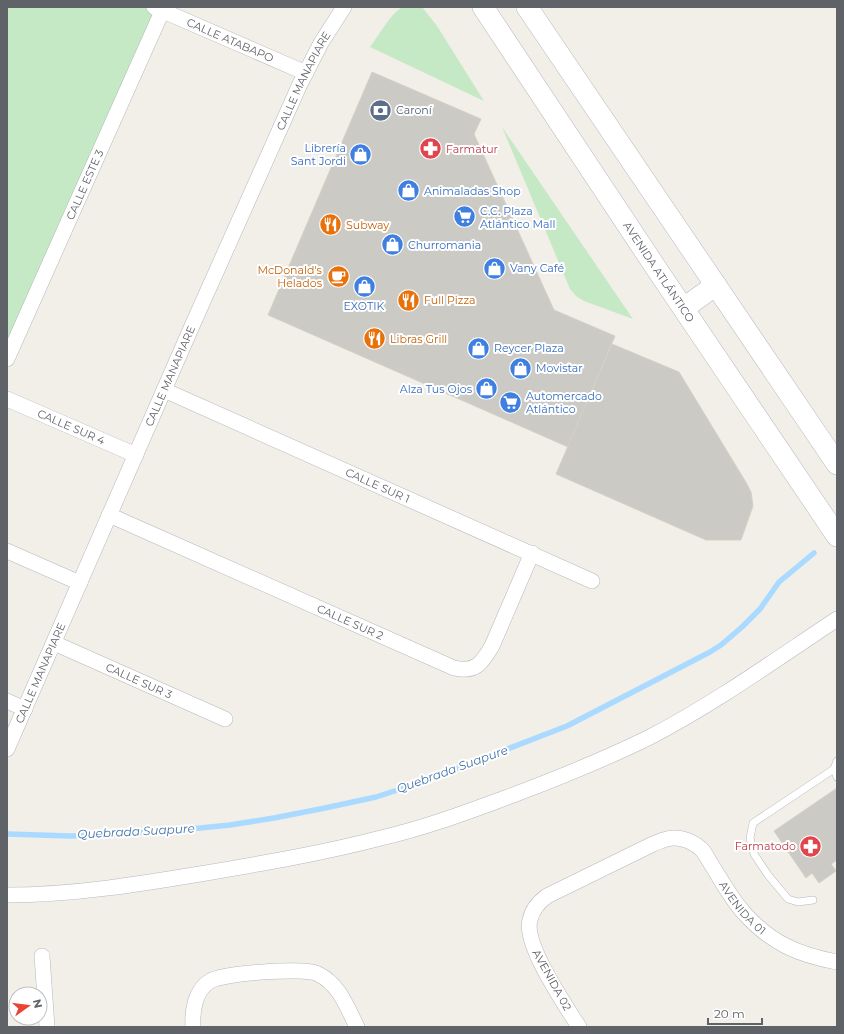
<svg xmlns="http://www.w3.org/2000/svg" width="844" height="1034" font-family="Montserrat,sans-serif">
	<rect width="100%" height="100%" fill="#f1efe8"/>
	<!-- green -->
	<g fill="#c5e8c5">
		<path d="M7,7H154L162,11L7,359Z"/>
		<path d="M402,7H422L437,26L484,101L370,47C379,35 389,16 402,7Z"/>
		<path d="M502,127L633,319L584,301L576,296L570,289Z"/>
	</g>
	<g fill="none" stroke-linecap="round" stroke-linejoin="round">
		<!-- stream -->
		<path stroke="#aadaff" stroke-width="5.5" d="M7,834L70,836L106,835L200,828L230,825L274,818L325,808L376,797L422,782L567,726L710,652L721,645L742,627L760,609L779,582L814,553"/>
	</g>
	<!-- building -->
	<g fill="#cccac5" stroke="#d6d1c6">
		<path d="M372,72L481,119L474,134L554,310L615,336L568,447L268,315Z"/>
		<path d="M612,344L679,372L747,484L751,492L753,506L741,540H706L556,474Z"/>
		<path d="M837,788V860L831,864L836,871L819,883L812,873L806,878L774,831Z"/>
	</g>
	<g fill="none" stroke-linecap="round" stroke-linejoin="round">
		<defs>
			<g id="lane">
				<path d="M837,761L834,769L837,777"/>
				<path d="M813,900L798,902L788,899L768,875L754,854L750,838L753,823L834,769"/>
			</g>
			<g id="street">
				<path id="s1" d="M154,7L306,73"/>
				<path id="s2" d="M7,359L164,7"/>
				<path id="s3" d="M164,390L592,581"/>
				<path id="s4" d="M7,399L136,455"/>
				<path id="s5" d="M109,515L454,668C476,673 482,663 492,646L532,553"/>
				<path d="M7,551L80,583"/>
				<path id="s6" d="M54,643L225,719"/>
				<path d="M7,701L25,709"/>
				<path id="s7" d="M7,749L192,326L300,84L321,43L344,7"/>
				<path d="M7,895C74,895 140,884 206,873C265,863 323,853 381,838C425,828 467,812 508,797C556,779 603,760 648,738C714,704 775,660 837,619"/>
				<path d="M42,956L47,1027"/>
				<path d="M193,1027C192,1011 195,990 210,981C223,973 305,967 318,974C339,984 347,1007 357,1027"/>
				<path id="s8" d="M579,1027C566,1006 523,944 530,920C532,909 539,902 547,896L653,844C659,842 666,838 673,838C683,837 696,843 703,851C706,855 708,859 711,864C722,881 731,899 745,914C771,943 799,955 837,962"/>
			</g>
			<g id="secondary">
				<path id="s9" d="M483,7L656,268L837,536"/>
				<path d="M527,7L837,464"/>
				<path d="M684,308L716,285"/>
			</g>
		</defs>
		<!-- lane casing -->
		<use href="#lane" stroke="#b5b8bc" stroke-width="8"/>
		<!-- street casing -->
		<use href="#street" stroke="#b5b8bc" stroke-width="16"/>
		<!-- secondary casing -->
		<use href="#secondary" stroke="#b6babf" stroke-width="22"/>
		<!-- lane -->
		<use href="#lane" stroke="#fff" stroke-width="7"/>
		<!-- street -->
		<use href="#street" stroke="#fff" stroke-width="15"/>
		<!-- secondary -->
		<use href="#secondary" stroke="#fff" stroke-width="21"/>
	</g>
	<!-- icons -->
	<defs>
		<symbol id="bank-disc" viewBox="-11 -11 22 22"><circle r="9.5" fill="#5c6f8a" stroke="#fff"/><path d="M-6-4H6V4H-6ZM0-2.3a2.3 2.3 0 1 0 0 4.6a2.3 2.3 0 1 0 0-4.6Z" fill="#fff"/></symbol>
		<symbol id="pharmacy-disc" viewBox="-11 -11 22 22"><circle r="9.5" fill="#e0444e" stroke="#fff"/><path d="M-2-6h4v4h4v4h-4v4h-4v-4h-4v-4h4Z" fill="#fff"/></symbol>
		<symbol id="shop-disc" viewBox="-11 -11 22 22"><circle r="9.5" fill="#3f7fe0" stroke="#fff"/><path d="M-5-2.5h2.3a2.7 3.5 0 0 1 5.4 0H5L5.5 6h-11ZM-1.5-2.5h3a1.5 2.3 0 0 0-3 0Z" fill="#fff"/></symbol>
		<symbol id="supermarket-disc" viewBox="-11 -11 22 22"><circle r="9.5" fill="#3f7fe0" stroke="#fff"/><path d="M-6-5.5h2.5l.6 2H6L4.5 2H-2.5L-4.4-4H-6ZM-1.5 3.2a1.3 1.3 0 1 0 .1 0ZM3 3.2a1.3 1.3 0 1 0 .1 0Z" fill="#fff"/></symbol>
		<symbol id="restaurant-disc" viewBox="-11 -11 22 22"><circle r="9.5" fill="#e8710a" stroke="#fff"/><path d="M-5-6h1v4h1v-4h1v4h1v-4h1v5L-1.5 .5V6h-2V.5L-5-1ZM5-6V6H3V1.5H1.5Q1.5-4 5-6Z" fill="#fff"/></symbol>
		<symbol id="cafe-disc" viewBox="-11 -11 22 22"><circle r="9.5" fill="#e8710a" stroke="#fff"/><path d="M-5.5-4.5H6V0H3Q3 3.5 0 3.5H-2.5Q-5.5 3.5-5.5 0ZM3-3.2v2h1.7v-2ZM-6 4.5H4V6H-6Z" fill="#fff"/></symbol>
	</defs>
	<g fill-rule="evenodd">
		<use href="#bank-disc" x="368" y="98" width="25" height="25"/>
		<use href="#pharmacy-disc" x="418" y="136" width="25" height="25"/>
		<use href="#shop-disc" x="348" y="142" width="25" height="25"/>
		<use href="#shop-disc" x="396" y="178" width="25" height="25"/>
		<use href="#supermarket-disc" x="452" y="204" width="25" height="25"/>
		<use href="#restaurant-disc" x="318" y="212" width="25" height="25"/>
		<use href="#shop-disc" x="380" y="232" width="25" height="25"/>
		<use href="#shop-disc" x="482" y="256" width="25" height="25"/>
		<use href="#cafe-disc" x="326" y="264" width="25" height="25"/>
		<use href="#shop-disc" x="352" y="274" width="25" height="25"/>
		<use href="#restaurant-disc" x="396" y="288" width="25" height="25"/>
		<use href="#restaurant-disc" x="362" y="326" width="25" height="25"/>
		<use href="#shop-disc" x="466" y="336" width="25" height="25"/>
		<use href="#shop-disc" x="508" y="356" width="25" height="25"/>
		<use href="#shop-disc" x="474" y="376" width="25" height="25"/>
		<use href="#supermarket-disc" x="498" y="390" width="25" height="25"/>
		<use href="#pharmacy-disc" x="798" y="834" width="25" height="25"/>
	</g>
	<g text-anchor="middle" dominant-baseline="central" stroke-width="4" stroke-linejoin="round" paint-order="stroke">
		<!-- street labels -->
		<g font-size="11" fill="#5f6368" stroke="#fff">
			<text stroke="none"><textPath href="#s1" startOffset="83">CALLE ATABAPO</textPath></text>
			<text stroke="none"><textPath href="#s7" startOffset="731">CALLE MANAPIARE</textPath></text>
			<text stroke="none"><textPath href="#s2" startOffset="191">CALLE ESTE 3</textPath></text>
			<text stroke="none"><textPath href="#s9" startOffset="318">AVENIDA ATLÁNTICO</textPath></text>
			<text stroke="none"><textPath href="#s7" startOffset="407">CALLE MANAPIARE</textPath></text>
			<text stroke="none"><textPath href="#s4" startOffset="70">CALLE SUR 4</textPath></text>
			<text stroke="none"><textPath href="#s3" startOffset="234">CALLE SUR 1</textPath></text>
			<text stroke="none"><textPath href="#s5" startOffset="264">CALLE SUR 2</textPath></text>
			<text stroke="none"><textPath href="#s7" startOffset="83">CALLE MANAPIARE</textPath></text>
			<text stroke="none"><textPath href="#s6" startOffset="93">CALLE SUR 3</textPath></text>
			<text stroke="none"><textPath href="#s8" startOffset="392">AVENIDA 01</textPath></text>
			<text transform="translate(552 980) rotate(61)">AVENIDA 02</text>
		</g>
		<!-- service labels -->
		<g font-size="11" fill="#4e5e75" stroke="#fff" text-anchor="start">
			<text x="396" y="110">Caroní</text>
		</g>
		<!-- shop labels -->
		<g font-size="11" fill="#366cbe" stroke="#fff" text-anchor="start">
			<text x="346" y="148" text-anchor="end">Librería<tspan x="346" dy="13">Sant Jordi</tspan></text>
			<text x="424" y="191">Animaladas Shop</text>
			<text x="480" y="211">C.C. Plaza<tspan x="480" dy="13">Atlántico Mall</tspan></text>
			<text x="408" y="245">Churromania</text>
			<text x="510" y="268">Vany Café</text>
			<text x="364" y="306" text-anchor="middle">EXOTIK</text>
			<text x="494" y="348">Reycer Plaza</text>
			<text x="536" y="368">Movistar</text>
			<text x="472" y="389" text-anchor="end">Alza Tus Ojos</text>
			<text x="526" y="396">Automercado<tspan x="526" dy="13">Atlántico</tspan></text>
		</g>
		<!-- health labels -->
		<g font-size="11" fill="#be3a42" stroke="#fff" text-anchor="start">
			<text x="446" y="149">Farmatur</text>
			<text x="796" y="846" text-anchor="end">Farmatodo</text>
		</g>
		<!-- food labels -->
		<g font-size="11" fill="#c56008" stroke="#fff" text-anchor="start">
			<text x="346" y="225">Subway</text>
			<text x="322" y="270" text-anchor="end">McDonald's<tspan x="322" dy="13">Helados</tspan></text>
			<text x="424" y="300">Full Pizza</text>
			<text x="390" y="339">Libras Grill</text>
		</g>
		<!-- water labels -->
		<g font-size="12" font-style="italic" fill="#4174aa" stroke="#fff">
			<text transform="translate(452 769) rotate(-20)">Quebrada Suapure</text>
			<text transform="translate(136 831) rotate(-3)">Quebrada Suapure</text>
		</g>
	</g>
	<!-- border -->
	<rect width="844" height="1034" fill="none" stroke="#5f6368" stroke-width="16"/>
	<!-- north arrow -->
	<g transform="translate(28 1006) rotate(76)"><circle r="19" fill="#ffffff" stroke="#bfc1c3"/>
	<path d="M0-3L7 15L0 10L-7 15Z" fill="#ea4335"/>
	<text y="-6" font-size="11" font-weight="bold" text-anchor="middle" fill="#5f6368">N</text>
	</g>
	<!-- scale -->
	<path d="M708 1018v6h54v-6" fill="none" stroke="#5f6368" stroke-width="2"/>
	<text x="714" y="1018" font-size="12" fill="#5f6368" stroke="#ffffff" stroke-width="3" paint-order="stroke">20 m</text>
</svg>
